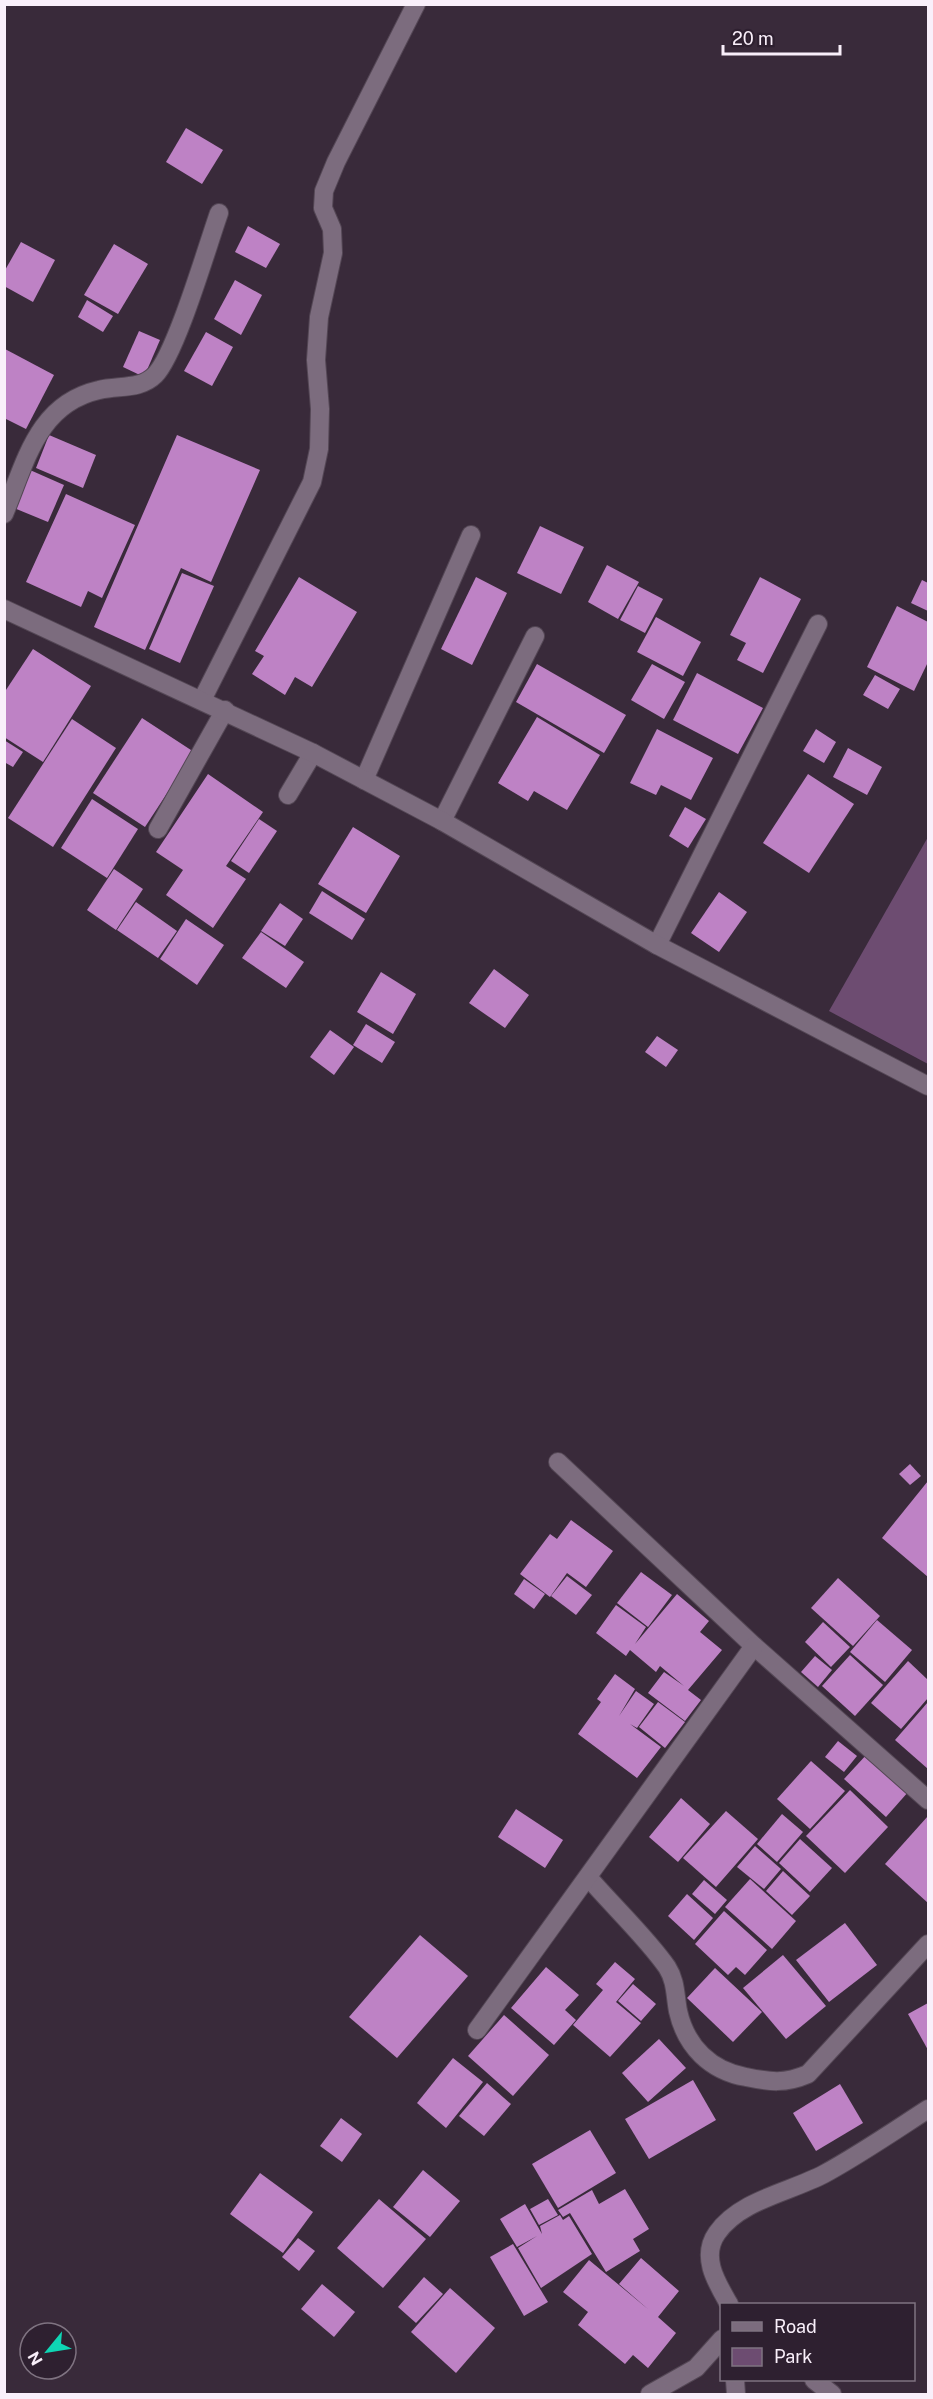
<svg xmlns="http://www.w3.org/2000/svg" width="933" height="2399" font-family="'Public Sans',sans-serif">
	<rect width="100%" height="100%" fill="#392a3a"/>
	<!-- green -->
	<path fill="#6d4c71" d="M928,837V1064L829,1011Z"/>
	<!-- building -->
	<g fill="#be82c5">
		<path d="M186,128L223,150L202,184L166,162Z"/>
		<path d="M248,226L280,244L266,268L235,252Z"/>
		<path d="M21,242L55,260L33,302L4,286V272Z"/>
		<path d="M114,244L148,264L118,314L84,295Z"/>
		<path d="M235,280L262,295L241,335L214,319Z"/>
		<path d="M87,300L113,316L103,332L78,317Z"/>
		<path d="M139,331L160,340L144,377L123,367Z"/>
		<path d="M206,332L233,347L212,386L184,371Z"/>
		<path d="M5,349L54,375L26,429L4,418Z"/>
		<path d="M49,435L96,455L83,488L36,468Z"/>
		<path d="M177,435L260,470L211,582L181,568L145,650L94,627Z"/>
		<path d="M30,470L64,485L48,522L14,508Z"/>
		<path d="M66,494L135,525L102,598L88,591L81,607L26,582Z"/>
		<path d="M540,526L584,547L561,594L517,573Z"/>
		<path d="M607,565L639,582L618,619L588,602Z"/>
		<path d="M182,573L214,586L180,663L149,649Z"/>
		<path d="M299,577L357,612L312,687L295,677L285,695L252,674L264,656L255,651Z"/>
		<path d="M476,577L507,593L472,665L441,649Z"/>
		<path d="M760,577L801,599L763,673L737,660L746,643L730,635Z"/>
		<path d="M922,580L928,583V611L911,603Z"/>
		<path d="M638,586L663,599L645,633L620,620Z"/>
		<path d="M897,606L928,622V662L914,691L867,667Z"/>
		<path d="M656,617L701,642L683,676L637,652Z"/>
		<path d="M33,649L91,686L43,762L4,737V693Z"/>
		<path d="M537,664L626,715L604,753L516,702Z"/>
		<path d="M652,664L685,682L664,719L631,700Z"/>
		<path d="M697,673L763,708L738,754L673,720Z"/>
		<path d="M875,675L900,689L888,709L863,695Z"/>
		<path d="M537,717L600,755L567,810L534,791L528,801L498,783Z"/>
		<path d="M142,718L194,752L145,827L93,793Z"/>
		<path d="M72,719L116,748L53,847L8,818Z"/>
		<path d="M657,729L713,758L691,800L661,785L656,795L630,783Z"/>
		<path d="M816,729L836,742L824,763L803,751Z"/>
		<path d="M4,740L23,752L13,767L4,762Z"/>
		<path d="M848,748L882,767L867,795L833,777Z"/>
		<path d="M208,774L263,812L226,866L246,879L213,928L166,895L183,870L156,852Z"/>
		<path d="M808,774L854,804L809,873L763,843Z"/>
		<path d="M92,799L138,829L107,878L61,848Z"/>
		<path d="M685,807L706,819L688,848L669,836Z"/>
		<path d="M259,819L277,831L249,873L231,861Z"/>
		<path d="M353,827L400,856L366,913L318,884Z"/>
		<path d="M114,869L143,889L116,930L87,910Z"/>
		<path d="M322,891L365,919L352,940L309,913Z"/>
		<path d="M719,892L747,912L719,952L691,933Z"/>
		<path d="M136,902L177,931L158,958L117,930Z"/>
		<path d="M280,903L303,919L285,946L261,931Z"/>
		<path d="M186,919L224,945L197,985L160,959Z"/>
		<path d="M261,932L304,962L286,988L242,958Z"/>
		<path d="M494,969L529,995L505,1028L469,1003Z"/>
		<path d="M381,972L416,994L393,1034L357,1012Z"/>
		<path d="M366,1024L395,1042L382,1063L353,1045Z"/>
		<path d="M330,1030L354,1047L334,1075L310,1057Z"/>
		<path d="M657,1036L678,1050L666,1067L645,1052Z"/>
		<path d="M910,1464L921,1476L910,1485L899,1474Z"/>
		<path d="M928,1481V1577L882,1538Z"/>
		<path d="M571,1520L613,1551L586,1587L567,1573L550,1597L520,1574L550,1534L557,1539Z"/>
		<path d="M641,1572L672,1595L648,1627L617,1603Z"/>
		<path d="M567,1576L592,1595L576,1615L551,1596Z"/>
		<path d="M838,1578L880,1616L853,1646L811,1608Z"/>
		<path d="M524,1579L545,1594L534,1609L514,1594Z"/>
		<path d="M677,1594L709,1621L700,1632L722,1650L688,1690L701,1700L685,1721L648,1693L664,1672L684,1686L660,1666L656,1672L630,1650L626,1656L596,1633L616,1605L646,1627L635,1644Z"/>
		<path d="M877,1620L912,1650L885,1682L850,1652Z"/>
		<path d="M823,1622L850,1647L831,1667L805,1642Z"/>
		<path d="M850,1655L883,1685L855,1716L822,1686Z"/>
		<path d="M815,1656L832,1670L818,1687L801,1672Z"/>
		<path d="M908,1661L928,1680V1698L901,1729L871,1703Z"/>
		<path d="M615,1674L635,1689L619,1716L636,1691L654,1704L637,1728L630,1724L661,1747L637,1778L578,1734L601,1702L597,1699Z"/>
		<path d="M658,1702L685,1722L665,1748L639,1727Z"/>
		<path d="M928,1702V1769L895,1740Z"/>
		<path d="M838,1741L857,1756L844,1772L825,1757Z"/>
		<path d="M868,1753L909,1791L886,1817L844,1779Z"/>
		<path d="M811,1761L845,1791L810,1829L777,1799Z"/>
		<path d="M850,1790L888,1827L845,1873L806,1836Z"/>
		<path d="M681,1798L710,1824L678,1862L649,1837Z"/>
		<path d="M516,1809L563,1840L545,1868L498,1837Z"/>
		<path d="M726,1811L758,1839L716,1887L683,1858Z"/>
		<path d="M782,1814L803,1832L777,1862L757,1844Z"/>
		<path d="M928,1816V1903L885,1864Z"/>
		<path d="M800,1839L832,1868L810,1892L779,1863Z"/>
		<path d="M755,1846L781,1869L764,1889L737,1867Z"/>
		<path d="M783,1871L810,1896L792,1915L766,1891Z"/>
		<path d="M750,1879L796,1921L772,1949L725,1907Z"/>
		<path d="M704,1880L727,1900L715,1914L692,1894Z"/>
		<path d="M687,1894L713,1918L694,1940L668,1916Z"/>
		<path d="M724,1911L767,1950L745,1975L736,1967L728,1975L695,1944Z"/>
		<path d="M845,1923L877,1965L829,2002L796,1960Z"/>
		<path d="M420,1935L468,1976L397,2058L349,2017Z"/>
		<path d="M783,1955L826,2006L786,2039L743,1988Z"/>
		<path d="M615,1962L635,1979L616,2002L641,2023L610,2057L573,2025L603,1990L596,1984Z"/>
		<path d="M546,1967L579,1995L565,2010L576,2020L554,2045L511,2008Z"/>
		<path d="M715,1968L762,2012L733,2042L687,1998Z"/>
		<path d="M633,1984L656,2004L641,2021L618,2001Z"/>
		<path d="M928,2003V2050L908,2014Z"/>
		<path d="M504,2015L549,2055L513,2096L468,2056Z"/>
		<path d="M659,2039L686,2068L648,2102L622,2073Z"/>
		<path d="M453,2058L483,2082L446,2128L417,2103Z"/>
		<path d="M693,2080L716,2120L649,2159L625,2119Z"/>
		<path d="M487,2083L511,2104L484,2136L459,2116Z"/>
		<path d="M840,2084L863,2123L816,2151L793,2113Z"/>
		<path d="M341,2118L362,2134L342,2162L320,2146Z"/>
		<path d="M590,2130L616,2173L558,2208L532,2164Z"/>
		<path d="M423,2170L460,2201L430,2237L393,2207Z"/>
		<path d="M260,2173L313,2212L283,2253L230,2214Z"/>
		<path d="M625,2189L649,2229L633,2239L640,2251L606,2272L570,2213L563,2217L558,2210L592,2190L599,2204Z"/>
		<path d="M379,2199L426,2239L383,2288L337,2248Z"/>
		<path d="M548,2199L558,2215L539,2225L530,2209Z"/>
		<path d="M525,2204L542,2234L540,2226L560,2215L563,2220L569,2216L592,2254L541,2288L518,2248L537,2236L517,2247L500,2219Z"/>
		<path d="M298,2238L315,2251L299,2271L282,2257Z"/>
		<path d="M513,2244L548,2302L524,2316L490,2257Z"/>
		<path d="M641,2258L679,2291L658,2317L676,2333L648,2368L633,2355L625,2364L578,2325L588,2312L563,2292L589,2260L649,2310L619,2284Z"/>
		<path d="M424,2277L443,2294L416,2323L398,2307Z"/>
		<path d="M322,2284L355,2312L334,2337L301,2309Z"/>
		<path d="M450,2288L495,2328L456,2373L411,2332Z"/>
	</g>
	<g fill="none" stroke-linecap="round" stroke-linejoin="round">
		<defs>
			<g id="lane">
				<path d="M364,780L471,535"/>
				<path d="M288,795L313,753"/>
				<path d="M158,829L225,710"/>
			</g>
			<g id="street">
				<path d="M4,514C26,462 37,404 99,390C119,385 140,390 155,375C176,354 207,247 219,213"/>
				<path d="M202,700L312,482L319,449L320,409L316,360L319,317L333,253L332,229L323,208L324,191L336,162L416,4"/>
				<path d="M442,821L535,636"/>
				<path d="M657,945L818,624"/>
				<path d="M558,1462L754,1646L928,1800"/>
				<path d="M588,1877C611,1904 647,1938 667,1967C676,1981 675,1995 678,2011C686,2047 711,2071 746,2077C770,2082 785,2084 808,2074L928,1944"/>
				<path d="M477,2030L754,1646"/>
				<path d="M729,2304C717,2283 700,2257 717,2233C740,2200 790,2192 824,2174C859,2155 894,2131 928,2109"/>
				<path d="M735,2380L736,2394"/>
				<path d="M814,2380L832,2394"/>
				<path d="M650,2394L696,2368L722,2339"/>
			</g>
			<path id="secondary" d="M4,609L313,753L442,821L657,945L928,1086"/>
		</defs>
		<!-- lane casing -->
		<use href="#lane" stroke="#544755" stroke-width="20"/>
		<!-- street casing -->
		<use href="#street" stroke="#544755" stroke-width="20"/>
		<!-- secondary casing -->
		<use href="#secondary" stroke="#544755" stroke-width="20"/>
		<!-- lane -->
		<use href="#lane" stroke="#7c6c7e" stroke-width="18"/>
		<!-- street -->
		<use href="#street" stroke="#7c6c7e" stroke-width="18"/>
		<!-- secondary -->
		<use href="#secondary" stroke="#7c6c7e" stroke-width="18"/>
	</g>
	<!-- border -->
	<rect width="933" height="2399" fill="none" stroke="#f9effa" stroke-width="12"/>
	<!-- legend -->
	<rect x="720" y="2303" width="195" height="78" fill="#2e2030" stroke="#7f7381" stroke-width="1.5"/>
	<rect x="732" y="2322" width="30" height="9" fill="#7c6c7e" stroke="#7f7381" stroke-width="1.5"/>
	<text x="774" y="2333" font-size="18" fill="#f9effa">Road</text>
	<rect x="732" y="2348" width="30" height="18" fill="#6d4c71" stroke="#7f7381" stroke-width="1.5"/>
	<text x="774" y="2363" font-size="18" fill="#f9effa">Park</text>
	<!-- north arrow -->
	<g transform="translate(48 2351) rotate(240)"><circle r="28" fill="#2e2030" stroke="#7f7381" stroke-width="1.5"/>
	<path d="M0-4.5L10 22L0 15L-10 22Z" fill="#0fd5b4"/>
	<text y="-9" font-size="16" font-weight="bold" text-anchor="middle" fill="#f9effa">N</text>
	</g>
	<!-- scale -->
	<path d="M723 45v9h117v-9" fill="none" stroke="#f9effa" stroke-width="3"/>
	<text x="732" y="45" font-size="18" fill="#f9effa" stroke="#2e2030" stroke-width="4.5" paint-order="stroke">20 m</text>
</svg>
